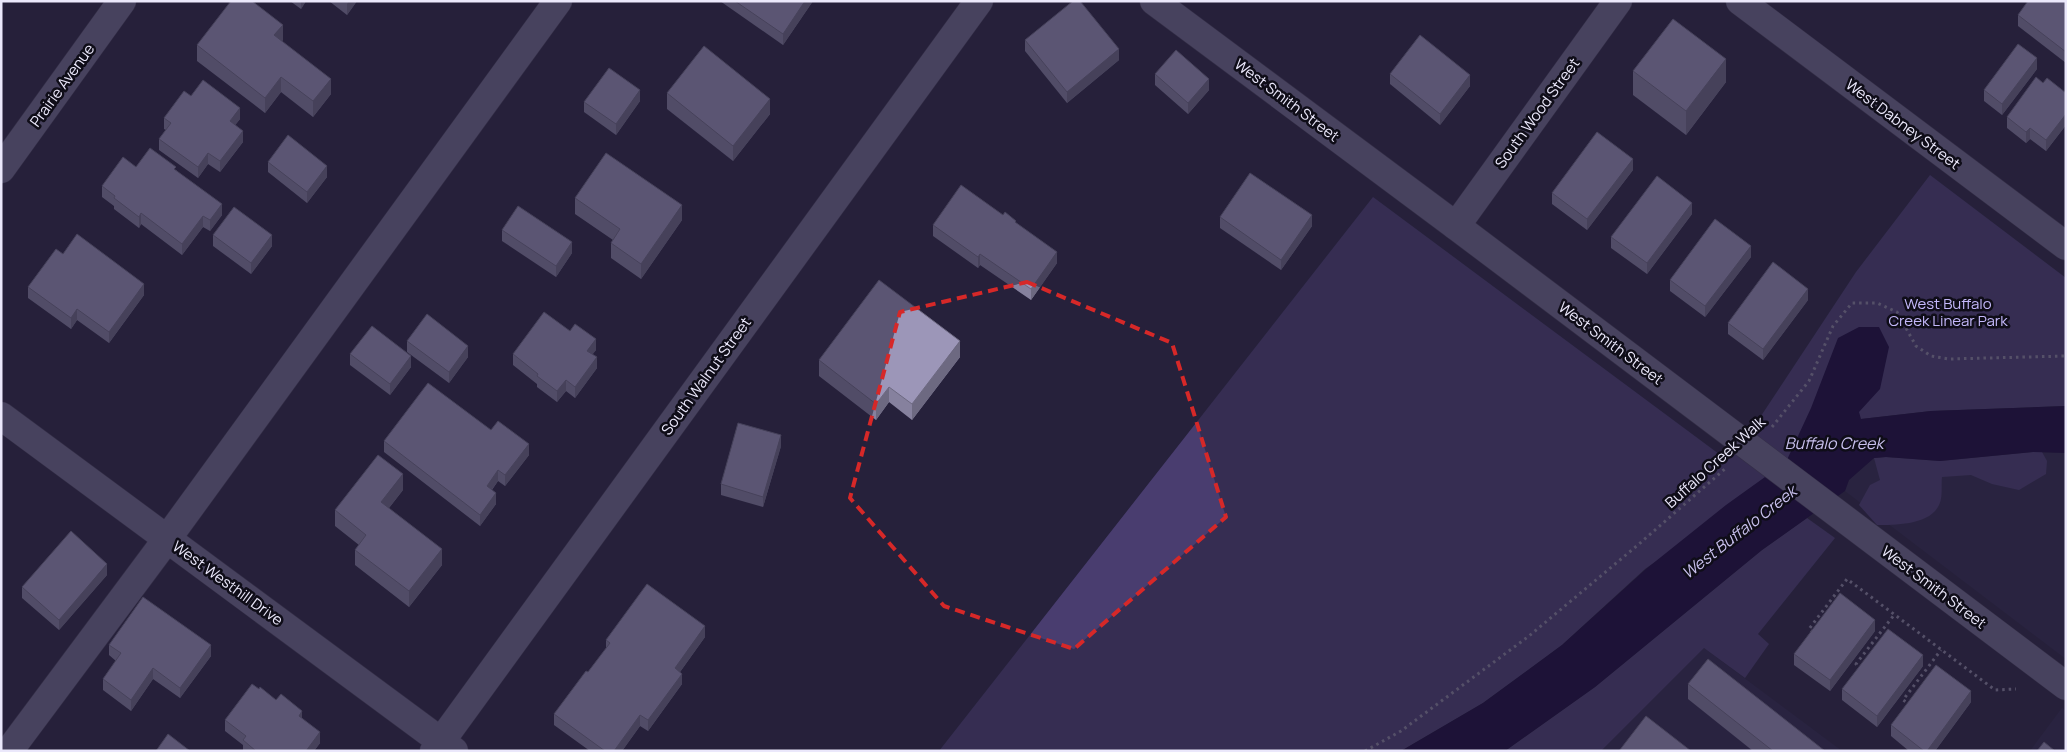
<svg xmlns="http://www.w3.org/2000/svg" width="2067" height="752" font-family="Manrope,sans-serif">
	<rect width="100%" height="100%" fill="#26213b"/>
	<!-- built -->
	<g fill="#2e2748">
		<path d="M2033,452L2066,453V659L1845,491L1849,480L1874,458Z"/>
		<path d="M1704,648L1842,751H1601Z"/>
		<path d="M2062,708L2066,711V751H2030Z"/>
	</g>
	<!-- green -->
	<g fill="#493d6f">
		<path d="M1930,175L2066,278V406L1931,411L1861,419L1645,569L1562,645L1483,703L1401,751H939L1373,197L1719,454L1755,425L1856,272Z"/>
		<path d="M2033,452H2042L2047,461L2046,474L2019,490L1992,484L1971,475L1942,477C1941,485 1943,498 1939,505C1930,525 1895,525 1877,525L1859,505L1870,485L1880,480L1874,458L1886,457L1940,461Z"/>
		<path d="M1807,518L1835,538L1758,634L1769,644L1745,678L1704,648L1601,751H1505L1595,687L1762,550Z"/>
	</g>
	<!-- water -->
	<path fill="#120033" d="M1859,327H1879L1889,347L1880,389L1859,412L1861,419L1931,411L2066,406V453L2033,452L1940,461L1886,457L1874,458L1849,480L1845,491L1762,550L1595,687L1505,751H1401L1483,703L1562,645L1646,569L1726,505L1786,462L1811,408L1838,338Z"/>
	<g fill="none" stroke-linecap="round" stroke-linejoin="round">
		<defs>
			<g id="minor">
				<path d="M1154,1L1456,226L2066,686"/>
				<path d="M1740,1L2066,246"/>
				<path d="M1,169L122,1"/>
				<path d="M1456,226L1618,1"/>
				<path d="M1,416L454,751"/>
				<path d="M9,751L167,539L558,1"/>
				<path d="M434,751L979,1"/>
			</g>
		</defs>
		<!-- minor casing -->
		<use href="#minor" stroke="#453f56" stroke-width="29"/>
		<!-- path -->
		<g stroke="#8e8aa0" stroke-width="3" stroke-dasharray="2.5 4" stroke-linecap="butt">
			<path d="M1772,427L1809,381L1833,326L1852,303H1877L1897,312L1916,346L1931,356L1949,359L2066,356"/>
			<path d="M1813,632L1809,629L1847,579L1995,690L2016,689"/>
			<path d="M1862,668L1856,664L1894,615"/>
			<path d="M1911,705L1903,700L1941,650"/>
			<path d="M1365,751L1401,731L1529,636L1639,544L1726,468"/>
		</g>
		<!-- minor -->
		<use href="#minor" stroke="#706b8a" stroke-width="28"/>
	</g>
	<!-- wall -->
	<g fill="#86819e">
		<path d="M290,1H306L301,9Z"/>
		<path d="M329,1H357L347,15Z"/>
		<path d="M720,1H813L783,45Z"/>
		<path d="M2066,1V63L2018,26V15Z"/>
		<path d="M283,40L282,41L331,94L313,117L281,92L265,113L197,61V45Z"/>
		<path d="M1025,40L1119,60L1067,103L1025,51Z"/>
		<path d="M2037,69L2002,115L1984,101V90Z"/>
		<path d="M1633,71L1726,82L1686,135L1633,95Z"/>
		<path d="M1155,74L1209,90L1188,114L1155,85Z"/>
		<path d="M1390,74L1470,86L1440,125L1390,84Z"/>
		<path d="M2043,83L2066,93V125L2046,151L2030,139L2026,143L2007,128V117Z"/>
		<path d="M667,93L770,114L733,161L667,109Z"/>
		<path d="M191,96L240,119L235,125L243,142L220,172L208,164L198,178L159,150V139L166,130L164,129V118Z"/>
		<path d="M640,101L616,135L584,112V102Z"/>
		<path d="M268,162L327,177L307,203L268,172Z"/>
		<path d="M136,167L176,170L222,215L210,231L203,227L182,255L141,224L139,228L114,209V206L102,197V186Z"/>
		<path d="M1633,170L1587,230L1552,204V193Z"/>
		<path d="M575,198L682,220L641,279L611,258V243L613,240L575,214Z"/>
		<path d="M1692,214L1647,274L1611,248V237Z"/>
		<path d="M1220,217L1312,226L1281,270L1220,228Z"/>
		<path d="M1016,223L1057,263L1031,300L980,265L978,268L933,236V225Z"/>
		<path d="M502,230L572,253L556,277L502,241Z"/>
		<path d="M213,235L272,246L251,274L213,246Z"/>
		<path d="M63,254L144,295L109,343L77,320L71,329L28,298V287Z"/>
		<path d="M1751,257L1705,317L1670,291V280Z"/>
		<path d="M1808,300L1763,360L1728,334V323Z"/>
		<path d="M407,341L468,357L449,383L407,352Z"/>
		<path d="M596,350L592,354L597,368L575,398L566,391L557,402L537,387V384L513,365V354Z"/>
		<path d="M350,354L411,367L390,395L350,365Z"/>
		<path d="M960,357L912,420L889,402L876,420L819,376V360Z"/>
		<path d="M491,430L529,455L505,486L498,481L492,490L496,504L480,526L384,452V441Z"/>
		<path d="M781,446L763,507L721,495V484Z"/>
		<path d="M403,490L389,508L442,565L409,607L355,565V550L359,545L335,526V510Z"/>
		<path d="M107,575L59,630L22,598V587Z"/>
		<path d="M1875,631L1830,691L1794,665V654Z"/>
		<path d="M705,637L680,672L682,684L648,731L640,726L622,751H590L554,725V714L588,672L606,649V640Z"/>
		<path d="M109,645L211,656L180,698L153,679L131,711L103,690V679L116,661L109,655Z"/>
		<path d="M1923,666L1877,727L1842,700V689Z"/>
		<path d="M1688,684L1825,751H1753L1688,699Z"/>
		<path d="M259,689L302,718L320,743L314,751H243V745L225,731V720Z"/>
		<path d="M1971,702L1935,751H1909L1891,736V725Z"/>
	</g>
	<!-- shaded-wall -->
	<g fill="#6d6981">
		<path d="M301,1H306L301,9Z"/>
		<path d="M349,1H357L347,15V4Z"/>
		<path d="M805,1H813L783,45V34Z"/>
		<path d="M283,25V40L274,51V35Z"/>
		<path d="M1119,49V60L1067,103V92Z"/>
		<path d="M2037,58V69L2002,115V104Z"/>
		<path d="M1726,59V82L1686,135V111Z"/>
		<path d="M1470,75V86L1440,125V114Z"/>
		<path d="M281,77V92L265,113V98Z"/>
		<path d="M331,79V94L313,117V101Z"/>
		<path d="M1209,79V90L1188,114V103Z"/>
		<path d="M640,90V101L616,135V124Z"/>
		<path d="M770,99V114L733,161V146Z"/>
		<path d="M240,108V119L230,132V121Z"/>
		<path d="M2066,114V125L2046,151V140Z"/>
		<path d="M2030,128V139L2026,143V132Z"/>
		<path d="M243,131V142L220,172V161Z"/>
		<path d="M208,153V164L198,178V167Z"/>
		<path d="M1633,159V170L1587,230V219Z"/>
		<path d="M327,166V177L307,203V192Z"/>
		<path d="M1692,203V214L1647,274V263Z"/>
		<path d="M222,204V215L210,231V220Z"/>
		<path d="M682,205V220L641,279V264Z"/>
		<path d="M141,213V224L139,228V217Z"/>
		<path d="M1312,215V226L1281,270V260Z"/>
		<path d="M203,216V227L182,255V244Z"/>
		<path d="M272,235V246L251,274V263Z"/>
		<path d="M572,242V253L556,277V266Z"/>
		<path d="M1751,246V257L1705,317V306Z"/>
		<path d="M1057,252V263L1031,300V289Z"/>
		<path d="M980,254V265L978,268V257Z"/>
		<path d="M144,284V295L109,343V332Z"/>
		<path d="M1808,289V300L1763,360V349Z"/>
		<path d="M77,309V320L71,329V318Z"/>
		<path d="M596,339V350L587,362V351Z"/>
		<path d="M960,341V357L912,420V404Z"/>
		<path d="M468,346V357L449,383V372Z"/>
		<path d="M411,356V367L390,395V384Z"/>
		<path d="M597,357V368L575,398V387Z"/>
		<path d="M566,380V391L557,402V391Z"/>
		<path d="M889,387V402L876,420V404Z"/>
		<path d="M781,435V446L763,507V497Z"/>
		<path d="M529,444V455L505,486V475Z"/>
		<path d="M498,470V481L487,496V486Z"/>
		<path d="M403,474V490L381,518V502Z"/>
		<path d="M496,493V504L480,526V515Z"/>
		<path d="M442,549V565L409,607V591Z"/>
		<path d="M107,564V575L59,630V620Z"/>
		<path d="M1875,620V631L1830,691V680Z"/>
		<path d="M705,626V637L675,679V668Z"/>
		<path d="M211,645V656L180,698V688Z"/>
		<path d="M1923,655V666L1877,727V716Z"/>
		<path d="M153,668V679L131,711V700Z"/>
		<path d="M682,674V684L648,731V720Z"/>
		<path d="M1971,691V702L1935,751H1927Z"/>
		<path d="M302,711V722L299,716Z"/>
		<path d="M640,715V726L622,751H614Z"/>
		<path d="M320,732V743L314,751H306Z"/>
	</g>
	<!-- building -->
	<g fill="#9c96b8" stroke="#6d6981">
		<path d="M231,1H252L283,25L274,35L331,79L313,101L281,77L265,98L197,45Z"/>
		<path d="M735,1H805L783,34Z"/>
		<path d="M1073,1H1080L1119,49L1067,92L1025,40Z"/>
		<path d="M2028,1H2066V52L2018,15Z"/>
		<path d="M1673,19L1726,59L1686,111L1633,71Z"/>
		<path d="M1420,35L1470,75L1440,114L1390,74Z"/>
		<path d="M2018,44L2037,58L2002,104L1984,90Z"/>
		<path d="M704,46L770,99L733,146L667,93Z"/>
		<path d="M1176,50L1209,79L1188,103L1155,74Z"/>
		<path d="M609,68L640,90L616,124L584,102Z"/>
		<path d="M2036,77L2043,83L2047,78L2066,93V114L2046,140L2030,128L2026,132L2007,117Z"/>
		<path d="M203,80L240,108L230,121L243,131L220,161L208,153L198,167L159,139L171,123L164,118L184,91L191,96Z"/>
		<path d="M1597,132L1633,159L1587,219L1552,193Z"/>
		<path d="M288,135L327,166L307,192L268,162Z"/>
		<path d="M150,148L176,167L174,169L222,204L210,220L203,216L182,244L141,213L139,217L114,198L115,196L102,186L123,157L136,167Z"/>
		<path d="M606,153L682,205L641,264L611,243L620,229L575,198Z"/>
		<path d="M1250,173L1312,215L1281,260L1220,217Z"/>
		<path d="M1657,176L1692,203L1647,263L1611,237Z"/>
		<path d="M961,185L1003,215L1005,212L1016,221L1015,222L1057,252L1031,289L980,254L978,257L933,225Z"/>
		<path d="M518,206L572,242L556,266L502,230Z"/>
		<path d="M234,207L272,235L251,263L213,235Z"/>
		<path d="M1715,219L1751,246L1705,306L1670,280Z"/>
		<path d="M77,234L144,284L109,332L77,309L71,318L28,287L56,249L63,254Z"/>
		<path d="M1773,262L1808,289L1763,349L1728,323Z"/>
		<path d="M879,280L960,341L912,404L889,387L876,404L819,360Z"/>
		<path d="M544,312L570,331L575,324L596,339L587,351L597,357L575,387L566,380L557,391L537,376L538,374L513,354Z"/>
		<path d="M427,314L468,346L449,372L407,341Z"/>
		<path d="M372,326L411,356L390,384L350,354Z"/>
		<path d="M428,383L491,430L498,421L529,444L505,475L498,470L487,486L496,493L480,515L384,441Z"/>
		<path d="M738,423L781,435L763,497L721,484Z"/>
		<path d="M378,455L403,474L381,502L442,549L409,591L355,550L366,535L335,510Z"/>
		<path d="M71,531L107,564L59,620L22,587Z"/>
		<path d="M647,584L705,626L675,668L682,674L648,720L640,715L614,751H605L554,714L586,671L588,672L610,643L606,640Z"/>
		<path d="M1840,593L1875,620L1830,680L1794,654Z"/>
		<path d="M143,597L211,645L180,688L153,668L131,700L103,679L121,653L109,645Z"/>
		<path d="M1888,629L1923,655L1877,716L1842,689Z"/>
		<path d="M1708,659L1825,751H1773L1688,684Z"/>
		<path d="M1936,665L1971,691L1927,751H1924L1891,725Z"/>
		<path d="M252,684L259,689L260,687L276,700L281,694L302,711L299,716L320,732L306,751H256L243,740L246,736L225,720Z"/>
		<path d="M1646,716L1691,751H1619Z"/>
		<path d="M168,734L190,751H156Z"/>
		<path d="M2044,742L2055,751H2037Z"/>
	</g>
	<!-- marked area -->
	<path d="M0 0H2067V752H0ZM1027,282L1172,343L1226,517L1074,649L944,606L850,498L900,312Z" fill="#26213b" fill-opacity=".55" fill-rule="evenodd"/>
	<path fill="none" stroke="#d62828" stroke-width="4" stroke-dasharray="10 6" stroke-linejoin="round" d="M1027,282L1172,343L1226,517L1074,649L944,606L850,498L900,312Z"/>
	<g text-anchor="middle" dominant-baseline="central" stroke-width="5" stroke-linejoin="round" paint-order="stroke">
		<!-- street labels -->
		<g font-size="15" fill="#ebe8fb" stroke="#0f0d18">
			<text transform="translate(62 85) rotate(-54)">Prairie Avenue</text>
			<text transform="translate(1287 100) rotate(37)">West Smith Street</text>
			<text transform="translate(1537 113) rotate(-54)">South Wood Street</text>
			<text transform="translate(1903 124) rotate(37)">West Dabney Street</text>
			<text transform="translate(1611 343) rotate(37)">West Smith Street</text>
			<text transform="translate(706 376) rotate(-54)">South Walnut Street</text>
			<text transform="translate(1715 462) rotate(-42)">Buffalo Creek Walk</text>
			<text transform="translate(228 583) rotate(36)">West Westhill Drive</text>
			<text transform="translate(1934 587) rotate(37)">West Smith Street</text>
		</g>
		<!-- park labels -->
		<g font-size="15" fill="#c4b8fa" stroke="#0f0d18">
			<text x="1948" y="303">West Buffalo<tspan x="1948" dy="17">Creek Linear Park</tspan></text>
		</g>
		<!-- water labels -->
		<g font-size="16" font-style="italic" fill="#c9c1ee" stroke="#0f0d18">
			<text x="1834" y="443">Buffalo Creek</text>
			<text transform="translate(1739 532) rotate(-38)">West Buffalo Creek</text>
		</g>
	</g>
	<!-- border -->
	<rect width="2067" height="752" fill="none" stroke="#ebe8fb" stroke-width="5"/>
</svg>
